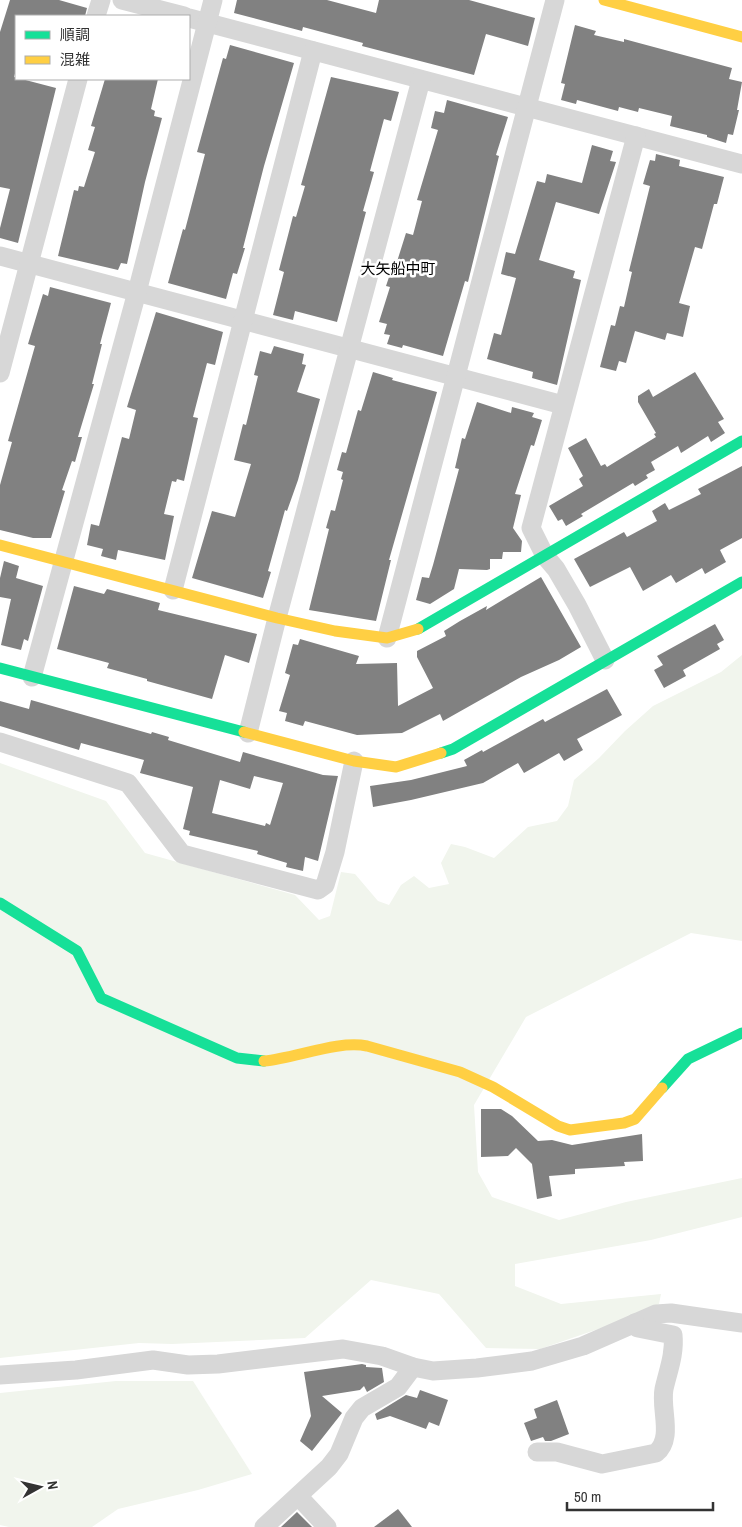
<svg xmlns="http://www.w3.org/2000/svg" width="742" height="1527" font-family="'Archivo Narrow','Noto Sans JP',sans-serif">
	<rect width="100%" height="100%" fill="#fff"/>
	<!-- green -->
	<g fill="#f1f5ed">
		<path d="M742,655V941L691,933L526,1017L474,1105L478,1172L492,1197L559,1220L626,1202L742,1178V1217L651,1240L515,1264V1286L561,1304L661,1294L659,1304L607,1326L540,1349L486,1348L439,1294L371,1280L305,1338L172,1344L139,1343L0,1358V763L106,801L145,853L295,895L319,920L330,916L341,872L355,874L378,901L389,905L401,885L414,876L429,888L449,884L441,863L451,844L465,847L494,858L528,827L557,821L568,806L574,780L599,758L625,731L653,706L721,672Z"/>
		<path d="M116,1381H193L252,1474L198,1490L118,1509L92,1527H9L0,1525V1393Z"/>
	</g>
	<!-- building -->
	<g fill="#818181" fill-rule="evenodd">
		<path d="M10,0H59L87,8L85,16H16V70L14,77L56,88L18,243L0,238V228L10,189L0,187V32Z"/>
		<path d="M237,0H327L376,13L379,0H469L535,18L528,46L486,34L474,75L362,46L363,43L303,27L302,31L234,13Z"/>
		<path d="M575,25L596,31L594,35L624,42V39L732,68L729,79L742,82L737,110H739L733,135L728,134L726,143L707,137V135L670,126L672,116L639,108L638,112L619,107L618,111L577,100L576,104L561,100L565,84L561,83Z"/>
		<path d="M230,45L294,63L264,166L243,248H245L237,274L233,273L226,299L168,283L183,229L185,230L205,154L197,152L223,58L226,59Z"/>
		<path d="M331,77L399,92L391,121L384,119L370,171L374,172L363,211L366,212L337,322L295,311L293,320L273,315L284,272L279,270L293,216L296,217L305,186L301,185Z"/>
		<path d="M105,79H158L151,109L155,111L154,116L162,118L145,182L127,264L121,263L118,270L58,256L74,190L78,191L79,186L84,187L95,152L88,150L95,127L91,126Z"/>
		<path d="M447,100L508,117L496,155L499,156L468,282L465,281L443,356L403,345L402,348L387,344L390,335L384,334L387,324L379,322L390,287L386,286L392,268H395L406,233L413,235L422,201L417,200L438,130L431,128L435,111L444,113Z"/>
		<path d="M592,145L613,151L610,161L616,162L599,214L556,202L539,260L575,271L573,278L581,280L557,385L532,378L533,372L487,359L494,333L501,335L516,278L501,274L506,252L515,254L537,181L545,183L547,174L582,183Z"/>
		<path d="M656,154L680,160L679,166L724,177L717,204H714L702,249L695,247L679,303L690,306L683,337L667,333L665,340L635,331L626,363L619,361L616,371L600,367L611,325L615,326L620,306L624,307L632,272L629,271L650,186L643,184L650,160L655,161Z"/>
		<path d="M50,287L111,303L100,344H102L92,384H94L78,437H82L75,462L72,461L62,490L65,491L51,538H33L0,530V485L12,442L8,441L12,427L35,346L28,344L43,294L48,296Z"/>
		<path d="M156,312L223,332L215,365L207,363L193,417L198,418L184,481L177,479L176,482L172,481L164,514L174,516L165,560L118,550L116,560L101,556L103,549L87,545L91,524L99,526L122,437L129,439L136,410L127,407Z"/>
		<path d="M274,346L304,354L302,364L306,365L297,392L320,399L298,480L287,511L285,510L268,571L271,572L263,598L192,578L212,511L235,517L251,464L234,460L243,424L246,425L258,376L254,375L260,351L271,354Z"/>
		<path d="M373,372L393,378L392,380L437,392L389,560H391L376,621L309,610L329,529L326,528L331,510L335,511L343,480L341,479L343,472L337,470L342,452L346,453L358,410L361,411Z"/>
		<path d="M695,372L724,419L718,422L725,433L711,442L708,436L681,453L678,446L651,462L655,470L646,475L648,478L635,486L633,483L581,514L583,516L566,526L562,519L558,521L549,506L583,486L579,479L583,476L568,448L586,438L601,466L605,464L607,467L656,437L654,434L656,433L638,402V396L649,389L653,397Z"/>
		<path d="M477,402L511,413L512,407L534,413L532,417L542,420L534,446L531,445L515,494L521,495L513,528L522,541L521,552H503L502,559H490V569L487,570L459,569L454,589L430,604L416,600L422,577L429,578L433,565L459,469L455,468L462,438L465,439Z"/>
		<path d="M742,466V538L720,550L726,562L705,574L702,568L676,583L671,575L643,591L630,567L590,587L574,559L624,532L627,537L657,521L652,511L665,503L669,510L701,494L698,489Z"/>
		<path d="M4,561L19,566L16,578L43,586L28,641L24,639L21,650L1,645L11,599L0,597V578Z"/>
		<path d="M541,577L581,647L559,660L521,677L443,721L440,714L402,733L357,735L305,721L303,726L285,721L287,713L279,711L290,675L285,673L293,644L298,645L300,639L359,656L356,664L397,663L398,706L433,688L417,657V651L446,636L444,631L460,621L487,606L486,610Z"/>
		<path d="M74,586L104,594L107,589L160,603L158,610L257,634L249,663L225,655L212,699L147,681V679L107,668L109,663L57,649Z"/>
		<path d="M715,624L724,640L717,644L720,649L683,670L686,676L664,688L654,670L663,665L657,656Z"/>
		<path d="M607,689L622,715L577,739L583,750L564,761L559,753L524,773L518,763L483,783L411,800L373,807L370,786L411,780L467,766L464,760L482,750L483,752L543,719L545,722Z"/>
		<path d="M31,700L151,734L152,732L169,737L168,740L240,762L243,752L323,775L338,776L318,861L305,857L303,871L286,867L287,863L257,854L258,851L189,835L190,831L183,829L193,787L140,773L144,760L81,743L79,750L0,726V701L29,709ZM254,776L283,783L270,825L266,823L265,826L212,813L220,780L250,789Z"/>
		<path d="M481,1109H501L512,1116L538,1141L552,1140L572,1145L642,1134L643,1161L624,1162L625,1166L575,1169V1174L549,1176L552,1196L537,1199L532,1164L516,1148L508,1156L481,1157Z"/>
		<path d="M362,1364L366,1365V1367L382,1368L384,1382L367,1392L364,1386L360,1390L322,1396L342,1413L312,1451L300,1441L311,1416L304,1372Z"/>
		<path d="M420,1390L448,1400L439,1426L429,1422L426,1429L390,1416L377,1420L375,1414L406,1395L417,1398Z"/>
		<path d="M557,1400L569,1434L551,1441H545L543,1437L531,1441L524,1423L537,1418L534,1409Z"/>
		<path d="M398,1509L412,1527H374Z"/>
		<path d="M297,1512L312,1527H281Z"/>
	</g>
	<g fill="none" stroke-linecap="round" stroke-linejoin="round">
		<!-- street -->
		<g stroke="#d7d7d7" stroke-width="19">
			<path d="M122,0L184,16"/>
			<path d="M96,16L101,0"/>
			<path d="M189,18L742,164"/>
			<path d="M0,256L563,405"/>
			<path d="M0,373L78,79"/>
			<path d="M173,590L313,51"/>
			<path d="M387,638L555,0"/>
			<path d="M605,660L577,605L556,569L545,556L531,528L636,136"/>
			<path d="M32,677L137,292L213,0"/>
			<path d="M248,733L277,618L421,80"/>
			<path d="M0,742L128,783L182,854L318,890L325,885L335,852L354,761"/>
			<path d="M0,1375L76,1370L153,1360L188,1365L218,1364L343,1349L382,1356L413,1367L433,1371L477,1368L532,1361L583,1346L656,1314L671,1313L742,1323"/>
			<path d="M537,1452H557L602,1464L656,1453C674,1438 660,1409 664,1389C668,1371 675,1354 673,1335L638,1328L635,1323"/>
			<path d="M299,1497L327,1527"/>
			<path d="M264,1527L329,1467L339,1454L354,1418L362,1408L398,1387L413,1367"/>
		</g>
		<!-- fast -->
		<g stroke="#16e098" stroke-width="11">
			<path d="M418,629L742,441"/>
			<path d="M0,668L244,732"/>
			<path d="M441,753L453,749L742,582"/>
			<path d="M0,903L77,951L101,998L237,1058L264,1061"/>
			<path d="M662,1088L688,1059L742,1033"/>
		</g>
		<!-- slow -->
		<g stroke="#ffcf43" stroke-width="11">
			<path d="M604,0L742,37"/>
			<path d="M0,545L277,618L335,631L387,638L418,629"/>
			<path d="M244,732L354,761L396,767L441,753"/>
			<path d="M264,1061C296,1058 338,1040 367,1046L460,1072L493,1087L558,1126L570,1130L624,1123L635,1119L662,1088"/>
		</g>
	</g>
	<g text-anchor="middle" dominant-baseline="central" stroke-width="5" stroke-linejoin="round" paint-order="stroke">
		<!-- neighbourhood labels -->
		<g font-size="15" fill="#000" stroke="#fff">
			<text x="398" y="268">大矢船中町</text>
		</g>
	</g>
	<!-- legend -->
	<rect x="15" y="15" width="175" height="65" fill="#ffffff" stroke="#adadad"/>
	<rect x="25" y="31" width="25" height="8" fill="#16e098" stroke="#adadad"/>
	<text x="60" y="40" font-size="15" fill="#333333">順調</text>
	<rect x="25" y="56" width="25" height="8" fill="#ffcf43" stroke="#adadad"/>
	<text x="60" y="65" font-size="15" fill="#333333">混雑</text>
	<!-- north arrow -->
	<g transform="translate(40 1487) rotate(82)" stroke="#ffffff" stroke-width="4" paint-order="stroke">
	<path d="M0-4L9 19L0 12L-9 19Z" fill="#333333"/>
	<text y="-8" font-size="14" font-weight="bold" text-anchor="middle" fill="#333333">N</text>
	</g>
	<!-- scale -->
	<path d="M567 1502v8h146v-8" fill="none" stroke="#333333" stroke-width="2.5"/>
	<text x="574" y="1502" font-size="15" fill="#333333" stroke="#ffffff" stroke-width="4" paint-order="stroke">50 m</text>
</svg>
